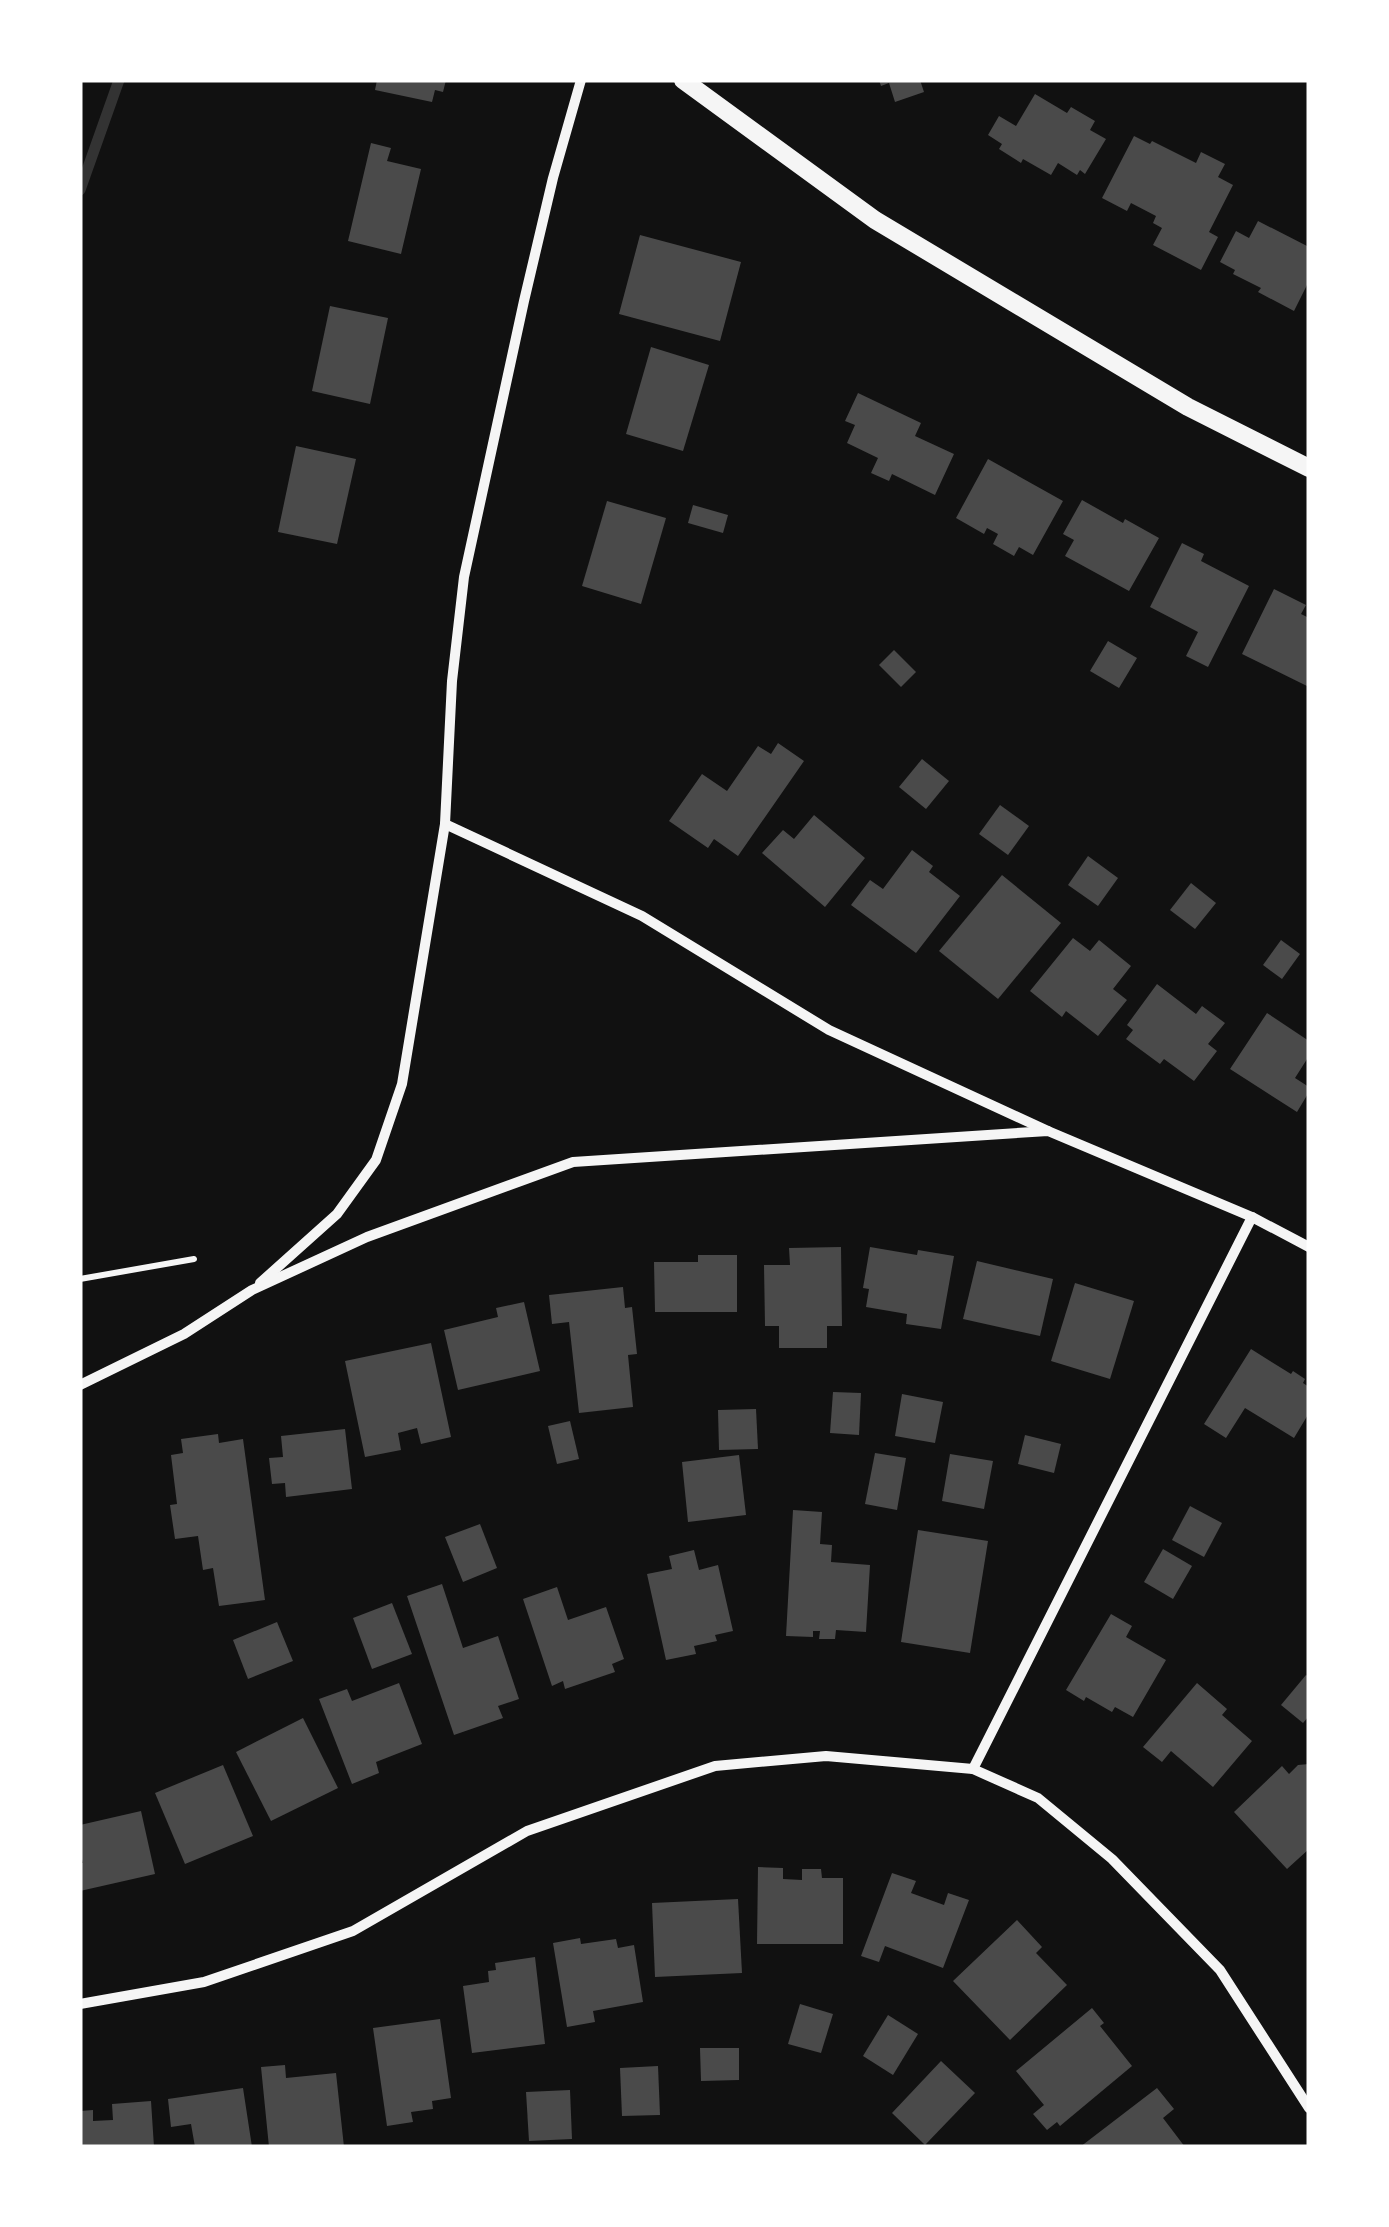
<svg xmlns="http://www.w3.org/2000/svg" width="1389" height="2227" font-family="'PT Sans Narrow',sans-serif">
	<rect width="100%" height="100%" fill="#111"/>
	<g fill="none" stroke-linecap="round" stroke-linejoin="round">
		<!-- stream -->
		<path stroke="#333" stroke-width="11" d="M80,190L119,80"/>
	</g>
	<!-- building -->
	<g fill="#4a4a4a">
		<path d="M377,80H446L443,92L435,90L432,102L375,90Z"/>
		<path d="M879,80H920L924,92L895,102L889,83L881,86Z"/>
		<path d="M1035,94L1067,113L1071,107L1095,121L1090,130L1106,139L1085,174L1080,170L1077,175L1058,163L1051,175L1023,159L1021,163L999,149L1002,144L988,135L999,116L1016,126Z"/>
		<path d="M1134,136L1150,144L1152,141L1196,163L1201,152L1225,164L1218,177L1233,185L1209,232L1218,237L1201,270L1153,245L1162,228L1153,223L1156,216L1131,203L1127,211L1102,198Z"/>
		<path d="M371,143L391,148L387,161L421,169L401,254L348,241Z"/>
		<path d="M1258,221L1309,247V281L1294,311L1258,292L1261,288L1233,274L1235,270L1220,262L1236,231L1249,238Z"/>
		<path d="M640,235L741,262L720,341L619,314Z"/>
		<path d="M330,306L388,318L370,404L312,391Z"/>
		<path d="M651,347L709,365L683,451L626,434Z"/>
		<path d="M858,393L921,423L915,436L954,454L935,495L892,474L889,481L871,473L878,458L847,443L855,425L845,421Z"/>
		<path d="M296,446L356,459L337,544L278,532Z"/>
		<path d="M988,459L1063,501L1033,555L1019,547L1014,556L993,544L998,534L987,528L984,534L956,518Z"/>
		<path d="M1082,500L1123,523L1125,519L1159,538L1129,591L1065,556L1074,540L1063,534Z"/>
		<path d="M607,501L666,518L641,604L582,586Z"/>
		<path d="M693,505L728,515L723,533L688,523Z"/>
		<path d="M1182,543L1204,554L1201,561L1249,586L1208,667L1186,656L1198,632L1150,607Z"/>
		<path d="M1274,589L1306,605L1301,614L1309,618V687L1242,654Z"/>
		<path d="M1108,641L1137,658L1119,688L1090,671Z"/>
		<path d="M894,650L916,672L901,687L879,665Z"/>
		<path d="M778,743L804,761L738,856L714,839L708,848L669,821L702,774L727,791L758,746L771,754Z"/>
		<path d="M922,759L949,781L926,809L899,787Z"/>
		<path d="M1000,805L1029,826L1008,855L979,834Z"/>
		<path d="M814,815L865,858L825,907L762,853L783,830L794,839Z"/>
		<path d="M912,850L933,866L929,872L960,896L916,953L851,905L870,880L883,889Z"/>
		<path d="M1088,856L1118,878L1098,906L1068,885Z"/>
		<path d="M1002,875L1061,923L998,999L939,951Z"/>
		<path d="M1191,883L1216,903L1195,929L1170,910Z"/>
		<path d="M1073,938L1090,951L1099,940L1131,966L1113,989L1127,1000L1098,1036L1066,1011L1062,1017L1030,991Z"/>
		<path d="M1281,940L1300,954L1282,979L1263,965Z"/>
		<path d="M1157,984L1196,1014L1202,1006L1225,1023L1208,1044L1217,1051L1194,1081L1164,1059L1160,1064L1126,1039L1133,1030L1127,1025Z"/>
		<path d="M1267,1013L1309,1041V1056L1295,1078L1309,1087V1092L1297,1112L1230,1069Z"/>
		<path d="M841,1247L842,1326H827V1348H779V1326H765L764,1265H790L789,1248Z"/>
		<path d="M870,1247L917,1255L918,1250L954,1256L941,1329L906,1324L907,1314L866,1307L869,1289L863,1288Z"/>
		<path d="M698,1255H737V1312H655L654,1262H698Z"/>
		<path d="M977,1261L1053,1279L1040,1336L963,1319Z"/>
		<path d="M1075,1283L1134,1301L1110,1379L1051,1361Z"/>
		<path d="M623,1287L625,1308L632,1307L637,1354L628,1355L633,1407L579,1413L569,1322L552,1324L549,1295Z"/>
		<path d="M524,1302L540,1371L458,1390L444,1330L498,1317L496,1308Z"/>
		<path d="M431,1343L451,1437L421,1444L417,1428L398,1433L401,1450L365,1457L345,1361Z"/>
		<path d="M1251,1349L1291,1374L1293,1371L1305,1379L1303,1383L1309,1387V1413L1294,1438L1245,1408L1226,1438L1204,1424Z"/>
		<path d="M833,1392L861,1393L859,1435L830,1433Z"/>
		<path d="M902,1394L943,1402L935,1443L895,1436Z"/>
		<path d="M756,1409L758,1449L719,1450L718,1410Z"/>
		<path d="M570,1421L579,1459L557,1464L548,1426Z"/>
		<path d="M345,1429L352,1489L286,1497L285,1483L272,1484L269,1458L283,1457L281,1436Z"/>
		<path d="M218,1434L219,1443L243,1439L265,1600L219,1606L213,1568L203,1570L198,1536L175,1539L170,1505L177,1504L171,1455L183,1453L181,1439Z"/>
		<path d="M1025,1435L1061,1444L1054,1473L1018,1464Z"/>
		<path d="M875,1453L906,1458L897,1510L865,1504Z"/>
		<path d="M950,1454L993,1461L984,1509L942,1501Z"/>
		<path d="M739,1455L746,1515L688,1522L682,1462Z"/>
		<path d="M1190,1506L1222,1523L1204,1557L1172,1540Z"/>
		<path d="M793,1510L822,1512L820,1544L832,1545L831,1562L870,1565L866,1632L836,1630L835,1639H819L820,1631H813V1637L786,1636Z"/>
		<path d="M480,1524L497,1568L463,1582L445,1537Z"/>
		<path d="M918,1530L988,1541L970,1653L901,1642Z"/>
		<path d="M1163,1549L1192,1566L1173,1599L1144,1582Z"/>
		<path d="M694,1550L699,1570L718,1565L733,1631L715,1635L717,1641L694,1646L696,1654L666,1660L647,1574L672,1569L669,1556Z"/>
		<path d="M442,1584L463,1648L498,1636L519,1699L498,1706L503,1718L454,1735L407,1596Z"/>
		<path d="M557,1587L568,1620L606,1607L624,1659L612,1664L615,1672L565,1689L563,1681L552,1686L523,1599Z"/>
		<path d="M392,1603L412,1654L372,1669L353,1618Z"/>
		<path d="M1111,1614L1132,1626L1126,1637L1166,1660L1133,1717L1115,1707L1112,1712L1086,1697L1084,1701L1066,1690Z"/>
		<path d="M277,1622L293,1661L248,1679L233,1640Z"/>
		<path d="M1306,1675L1309,1677V1716L1303,1723L1281,1705Z"/>
		<path d="M399,1683L422,1744L376,1762L379,1773L352,1784L319,1699L347,1689L352,1701Z"/>
		<path d="M1197,1683L1227,1709L1222,1715L1252,1741L1213,1787L1171,1751L1162,1762L1143,1747Z"/>
		<path d="M303,1718L338,1788L271,1821L236,1752Z"/>
		<path d="M1309,1764V1849L1287,1869L1234,1812L1282,1766L1289,1774L1298,1765Z"/>
		<path d="M223,1765L253,1836L185,1864L155,1793Z"/>
		<path d="M141,1811L155,1874L80,1891V1863H83L80,1852V1825Z"/>
		<path d="M758,1867L783,1868V1879L802,1880V1869H821L822,1878H843V1944H757Z"/>
		<path d="M892,1873L916,1881L911,1893L944,1905L948,1893L969,1900L943,1968L885,1946L879,1962L861,1956Z"/>
		<path d="M738,1899L742,1973L655,1977L652,1903Z"/>
		<path d="M1017,1920L1042,1947L1036,1953L1067,1985L1010,2040L953,1981Z"/>
		<path d="M580,1938L581,1944L616,1939L618,1948L634,1945L643,2002L593,2011L595,2022L567,2027L553,1943Z"/>
		<path d="M535,1957L545,2044L472,2053L463,1986L489,1982L488,1971L496,1970L495,1963Z"/>
		<path d="M800,2004L833,2014L821,2053L788,2044Z"/>
		<path d="M1092,2008L1104,2023L1100,2026L1132,2066L1060,2126L1057,2122L1047,2130L1033,2114L1044,2105L1016,2071Z"/>
		<path d="M888,2015L918,2034L893,2075L863,2056Z"/>
		<path d="M440,2019L451,2098L432,2101L433,2109L411,2112L413,2122L387,2126L373,2028Z"/>
		<path d="M700,2048H739V2080L701,2081Z"/>
		<path d="M941,2061L975,2093L925,2145L892,2113Z"/>
		<path d="M285,2065L286,2078L336,2073L344,2147H269L261,2067Z"/>
		<path d="M658,2066L660,2115L622,2116L620,2068Z"/>
		<path d="M243,2088L252,2147H195L191,2124L171,2127L168,2099Z"/>
		<path d="M1157,2088L1174,2109L1163,2118L1185,2147H1080Z"/>
		<path d="M570,2090L572,2139L529,2141L526,2092Z"/>
		<path d="M151,2101L154,2147H80V2111L93,2110V2121L113,2120L112,2104Z"/>
	</g>
	<g fill="none" stroke-linecap="round" stroke-linejoin="round">
		<!-- path -->
		<path stroke="#f5f5f5" stroke-width="6" d="M80,1279L194,1259"/>
		<!-- minor -->
		<g stroke="#f5f5f5" stroke-width="10">
			<path d="M581,80L553,178L524,301L464,577L452,681L445,824L642,916L829,1030L1048,1131"/>
			<path d="M260,1283L337,1214L376,1160L402,1084L445,824"/>
			<path d="M80,1385L184,1334L252,1290L367,1237L573,1162L1048,1131L1252,1217L1309,1247"/>
			<path d="M973,1769L1252,1217"/>
			<path d="M80,2004L204,1982L353,1931L527,1831L715,1766L826,1756L973,1769L1038,1798L1112,1859L1220,1970L1309,2108"/>
		</g>
		<!-- tertiary -->
		<path stroke="#f5f5f5" stroke-width="18" d="M683,80L875,220L1188,407L1309,468"/>
	</g>
	<!-- border -->
	<rect width="1389" height="2227" fill="none" stroke="#ffffff" stroke-width="165"/>
</svg>
